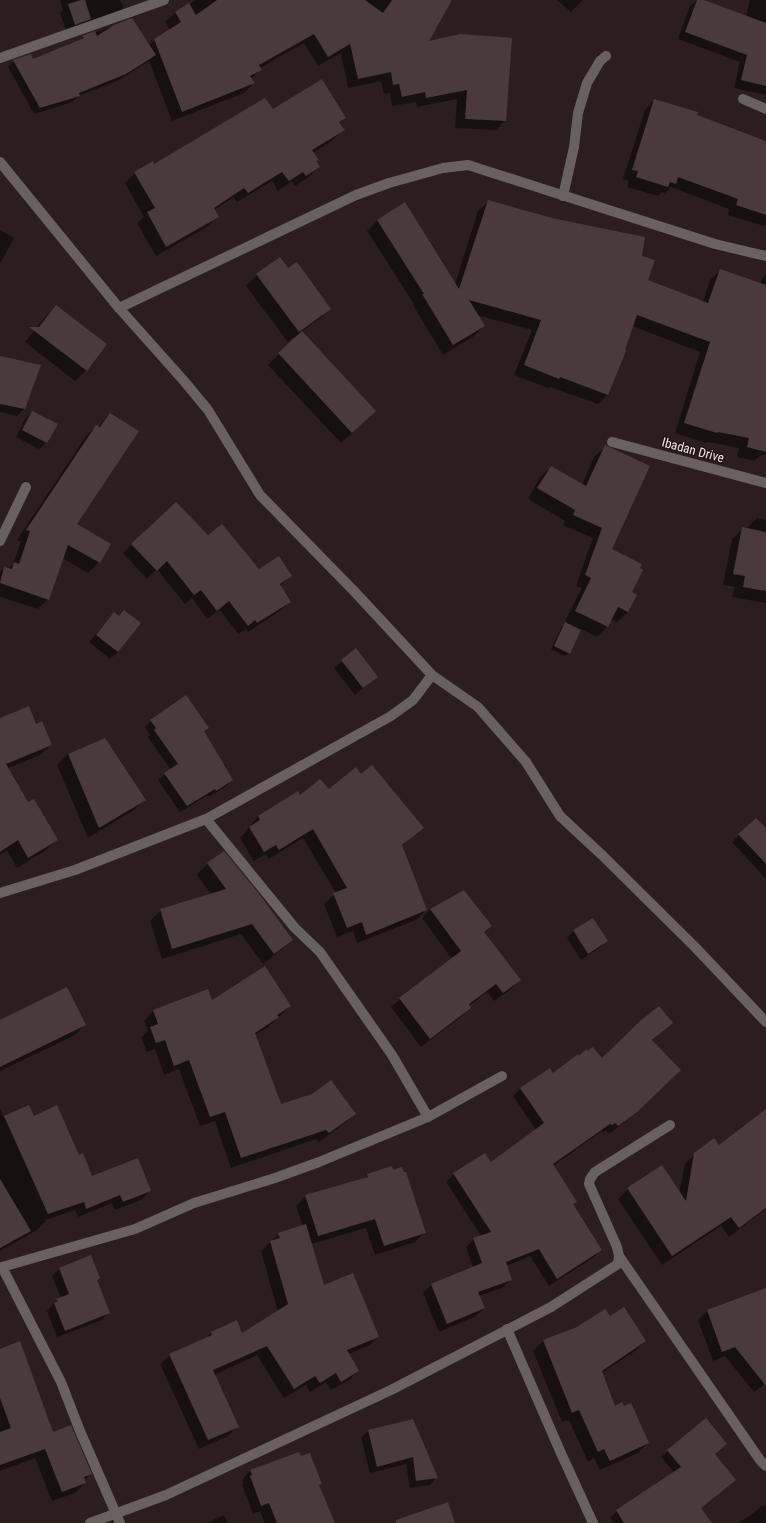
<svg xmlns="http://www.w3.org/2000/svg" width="766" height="1523" font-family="'Roboto Condensed',sans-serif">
	<rect width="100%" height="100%" fill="#2c1e20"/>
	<!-- shadow -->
	<g fill="#0007">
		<path d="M60,0H119L124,7L116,15L67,32L60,13L63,10Z"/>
		<path d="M196,0H440L427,42L505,121L496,130L455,128L457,99L417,107L416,102L392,106L390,93L384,94L381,81L348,88L341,53L318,66L304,43L260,68V70L251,79L254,83L244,93L172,121L149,61L119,80L79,96L72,102L34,114L8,67L14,61H32L77,42L83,37L132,19L149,45L155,40L170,30L165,22L175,13Z"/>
		<path d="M557,0H583L571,12Z"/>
		<path d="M697,0H701L746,17L750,0H766V95L734,88L740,62L678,39L690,6Z"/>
		<path d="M654,100L763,141L766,139V224L764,226L728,215L729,209L671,187L665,193L662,192L658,196L627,187L629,181L623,179L645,110Z"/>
		<path d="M273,110L345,118L339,123L343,129L333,140L313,153L318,160L315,162L319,167L309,177L295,186L292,181L278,191L272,181L237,202L234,197L214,210L217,217L207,227L156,256L137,223L144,217L125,183L135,173Z"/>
		<path d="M489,201L640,257L647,281L703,302L710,280L721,270L760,284L762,279L766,275V453L764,455H761L754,461L737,457L739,448L708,442L706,443L675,433L700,352L632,326L608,394L598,404L550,387L548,388L514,375L532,330L477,315L484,326L474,336L443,355L413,305L414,304L367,231L377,221L405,203L455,284L478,211Z"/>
		<path d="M0,230L14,238L0,264Z"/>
		<path d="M288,270L330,309L319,319L301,332L364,422L341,443L268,365L295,338L294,337L288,342L246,286L257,275Z"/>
		<path d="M56,306L86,370L75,381L25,342L45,317Z"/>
		<path d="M0,357L24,409L17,416L0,412Z"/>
		<path d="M32,412L47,442L39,449L16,437L25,419Z"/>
		<path d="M110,414L76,524L110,544L99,562L88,573L62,558L48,599L38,609L0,597V572L4,568L8,569L13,564L21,542L17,540L86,436L96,426L98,427Z"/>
		<path d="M605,447L611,549L630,592L628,612L617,622L611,619L607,627L597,637L581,629L569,653L565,656L551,649L562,626L567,622L565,621L582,588L576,586L593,538L563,525L565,521L528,499L540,477L551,467L582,485L594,457Z"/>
		<path d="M757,518L766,520V603L732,597L735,587L723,585L732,539L743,528L746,529Z"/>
		<path d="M207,537L258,570L290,576L280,586L290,602L280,611L248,632L246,629L238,634L220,610L207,619L192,598L185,604L157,569L147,579L123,553L132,544Z"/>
		<path d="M114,613L118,652L110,659L89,642Z"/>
		<path d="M355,650L376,677L355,695L334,668Z"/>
		<path d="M0,719L36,725L51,745L40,755L8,768L28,803L57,840L46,850L17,868L7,850L0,855Z"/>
		<path d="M151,721L203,731L232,780L226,786L209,797L208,795L180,812L158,780L171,770L148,737L150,735L145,727Z"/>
		<path d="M104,739L144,800L134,810L88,838L57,765L68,754Z"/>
		<path d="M361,775L422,828L402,846L426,910L416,920L357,943L353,931L337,937L324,904L336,893L303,838L269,859L266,854L254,861L240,838L258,816L300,796L329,791Z"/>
		<path d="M756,819L766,829V879L732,842Z"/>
		<path d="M223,852L292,940L281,950L263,964L241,934L162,959L150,921L161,910L211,894L197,875L207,864Z"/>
		<path d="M464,891L491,926L484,933L519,980L511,989L494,1001L487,992L469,1006L470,1008L462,1016L421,1047L391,1007L400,999L452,959L422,918L430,909Z"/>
		<path d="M574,931L606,941L599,948L581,960L567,938Z"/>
		<path d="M208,991L212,1002L290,1006L268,1027L255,1035L280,1106L354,1114L345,1123L319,1142L316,1139L231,1168L215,1121L200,1126L179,1069L164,1075L155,1049L147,1052L141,1038L148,1031L144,1021L153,1011Z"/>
		<path d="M0,1021L85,1025L75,1035L0,1071Z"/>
		<path d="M671,1023L652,1041L672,1078L627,1120L609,1134L606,1130L603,1133L602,1131L553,1166L572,1204L601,1250L593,1258L549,1286L530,1256L506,1266L511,1280L502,1288L479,1296L484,1308L476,1316L439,1332L423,1293L431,1285L473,1267L466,1247L474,1239L481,1236L446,1182L454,1174L491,1164L536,1130L513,1096L521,1088L553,1075L579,1057L601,1059Z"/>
		<path d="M29,1106L34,1117L78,1156L91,1177L150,1191L141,1200L115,1210L112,1203L78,1217L75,1210L45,1220L46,1221L37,1230L0,1251V1109L4,1118Z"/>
		<path d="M766,1110V1209L729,1237L721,1226L662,1265L618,1199L628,1189L679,1193L685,1164L695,1154L719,1146Z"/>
		<path d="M367,1175L425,1232L415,1242L375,1255L366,1228L311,1244L323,1287L378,1337L368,1346L348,1354L358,1371L349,1380L331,1390L326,1382L310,1392L306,1385L284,1398L257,1355L214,1375L237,1426L228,1436L199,1449L160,1364L170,1355L206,1338L211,1333L242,1335L278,1312L261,1251L279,1234L303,1226L296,1206L306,1196L364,1179Z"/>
		<path d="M90,1257L96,1280L109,1312L102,1320L57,1337L47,1311L57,1300L61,1298L52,1276L59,1269Z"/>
		<path d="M766,1297V1383L754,1392L725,1356L713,1361L698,1320L707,1311Z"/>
		<path d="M609,1318L645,1341L635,1351L602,1373L615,1407L648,1443L638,1453L600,1470L594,1458L588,1462L569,1420L562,1422L533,1351L543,1341L578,1328Z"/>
		<path d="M0,1350L53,1433L90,1474L84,1481L85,1483L75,1493L52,1501L35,1458L0,1471Z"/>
		<path d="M706,1419L726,1444L715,1454L700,1509L711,1523H614L610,1518L617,1511L675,1473L661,1457Z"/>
		<path d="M413,1420L436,1478L430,1485L410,1488L406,1464L370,1473L361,1438L368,1431Z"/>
		<path d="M299,1453L320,1484L318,1486L334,1523H265L260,1511L253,1514L242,1485L243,1484L242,1480L250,1471Z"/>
		<path d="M764,1505L766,1507V1523H739Z"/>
		<path d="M224,1515L228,1523H207Z"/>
	</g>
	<!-- building -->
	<g fill="#4a3a3d">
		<path d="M81,0H85L91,19L75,25L68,4Z"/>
		<path d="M217,0H365L383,13L392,0H452L429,41L460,34L512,38L506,121L465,119L467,90L426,98L425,92L402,97L399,84L393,85L391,72L358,79L350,44L328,57L314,34L259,65L262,70L250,76L255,83L182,112L154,39L181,22L175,12L189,3L196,15Z"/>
		<path d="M697,0H704L766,23V86L741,80L747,55L685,32Z"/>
		<path d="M132,18L156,55L126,74L79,93L80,96L40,108L13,60L31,54L33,59L84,38L82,36L95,31L97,36L114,25Z"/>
		<path d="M322,79L346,118L339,122L345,130L312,150L319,160L316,161L320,167L306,176L303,172L289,181L282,172L248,193L244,188L214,208L219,217L166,247L147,212L155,208L134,172L153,161L154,164L265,98L273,109Z"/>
		<path d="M654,99L698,112L697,115L766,141V215L736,205L738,199L678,177L676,184L670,182L668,187L636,177L638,171L632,170Z"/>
		<path d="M488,200L552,218L645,237L642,256L655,260L648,280L708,303L720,269L766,285V452L747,447L749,438L718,432L717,433L684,423L710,342L637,315L625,350L626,351L608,395L560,377L559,379L524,365L541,320L469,300L485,326L453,345L422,294H424L377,220L405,202L459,289Z"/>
		<path d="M280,257L288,268L297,262L331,309L299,332L256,274Z"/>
		<path d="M56,305L107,344L87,371L29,327H39Z"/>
		<path d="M302,331L376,411L352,433L278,353Z"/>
		<path d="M0,356L41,365L25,409L0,404Z"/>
		<path d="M32,411L58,424L47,443L22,430Z"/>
		<path d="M110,413L139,431L77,524L111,544L100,563L68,545L49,600L0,583L4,567L12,569L14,562L19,564L30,531L26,530L96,425L100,427Z"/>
		<path d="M605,445L650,466L612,549L642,564L640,568L643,570L632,592L637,595L628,612L618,607L608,627L575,611L591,578L585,575L602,528L573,515L575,510L537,488L551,466L586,486Z"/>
		<path d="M176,502L208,535L222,524L259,569L279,556L292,576L280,584L291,602L257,623L255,620L248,626L229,601L217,611L201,590L194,595L167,561L157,571L131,544Z"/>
		<path d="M742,527L766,532V591L743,587L745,576L733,574Z"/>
		<path d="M124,610L141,623L118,652L96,635L114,612L119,616Z"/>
		<path d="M565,622L581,630L570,654L554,646Z"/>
		<path d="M356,648L378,677L363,688L341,660Z"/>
		<path d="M186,695L209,728L204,731L233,780L216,791L215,789L187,806L164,773L178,764L154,730L156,728L150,720Z"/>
		<path d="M29,706L36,724L42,721L52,745L6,764L28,802L34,799L58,840L28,858L18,840L0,852V718Z"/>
		<path d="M105,738L146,800L99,828L68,754Z"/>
		<path d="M372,765L424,828L402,845L427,910L366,935L362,922L347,928L333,893L347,888L313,829L279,850L276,845L264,852L249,827L260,820L258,816L298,791L300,795L320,779L329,789L356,767L361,774Z"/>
		<path d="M756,818L766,828V864L738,834Z"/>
		<path d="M224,851L260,895L293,940L274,954L252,924L172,949L160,909L226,889L207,863Z"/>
		<path d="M464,890L492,926L484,932L521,980L503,993L496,984L469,1004L471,1008L430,1039L399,998L461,951L430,909Z"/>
		<path d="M593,918L608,941L588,954L573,930Z"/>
		<path d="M265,966L291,1006L277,1015L279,1017L255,1033L281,1104L312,1094L331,1080L356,1114L329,1133L326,1130L241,1158L225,1112L210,1117L189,1060L174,1066L165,1040L156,1043L150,1027L158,1024L153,1010L208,989L212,1000Z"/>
		<path d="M67,987L86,1025L0,1067V1020Z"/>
		<path d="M659,1006L673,1023L652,1040L681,1070L637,1112L618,1126L615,1123L612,1125L610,1124L553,1164L577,1202L573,1204L602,1250L557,1279L539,1249L506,1262L512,1280L478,1292L485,1308L447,1324L431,1284L482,1263L473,1238L491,1232L453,1173L485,1153L491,1162L544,1123L520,1088L550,1068L553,1073L578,1054L579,1056L586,1049L587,1051L593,1047L602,1058L640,1021Z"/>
		<path d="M29,1105L34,1116L57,1105L79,1155L83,1153L92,1176L138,1158L151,1191L123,1202L120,1195L86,1209L84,1202L48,1214L4,1116Z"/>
		<path d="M766,1109V1208L739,1228L731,1217L672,1256L627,1188L662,1165L686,1201L694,1153L714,1138L719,1145Z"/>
		<path d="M392,1166L393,1170L402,1167L404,1172H406L426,1233L384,1246L375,1219L318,1236L305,1195L368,1177L367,1174Z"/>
		<path d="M0,1179L31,1231L0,1248Z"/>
		<path d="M306,1224L324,1285L353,1273L379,1337L347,1350L359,1371L341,1382L336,1373L320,1383L315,1376L294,1389L267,1346L213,1370L239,1427L208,1440L169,1354L212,1335L211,1332L237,1320L242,1333L288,1304L270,1241L280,1238L278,1233Z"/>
		<path d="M91,1255L100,1278L97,1280L110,1313L65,1331L54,1303L58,1301L56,1299L69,1294L59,1268Z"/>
		<path d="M766,1288V1386L735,1347L722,1352L707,1310Z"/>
		<path d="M624,1307L646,1341L602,1371L615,1406L622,1402L624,1406L631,1403L649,1443L610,1461L604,1449L598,1452L579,1410L572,1413L543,1340L577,1327L605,1309L610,1316Z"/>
		<path d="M20,1341L53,1432L71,1425L92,1474L84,1477L86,1483L62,1492L45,1449L0,1465V1432L11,1428L0,1398V1349Z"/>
		<path d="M706,1418L727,1444L715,1454L736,1480L701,1508L712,1523H624L616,1510L681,1467L667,1450Z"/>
		<path d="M413,1419L422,1440L438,1478L416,1481L413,1457L377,1467L368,1430Z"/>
		<path d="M299,1452L301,1456L310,1453L322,1484L319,1485L335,1523H277L269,1503L261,1506L250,1476L252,1475L250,1470Z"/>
		<path d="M448,1502L455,1523H396V1520Z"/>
	</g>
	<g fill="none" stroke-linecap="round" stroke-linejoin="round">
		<!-- minor -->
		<g stroke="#686061" stroke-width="10">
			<path d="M0,58L164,0"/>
			<path d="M743,99L766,109"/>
			<path d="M0,162L119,308L184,381L208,410L260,495L353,590L432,675L478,707L526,762L560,816L603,856L695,947L766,1022"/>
			<path d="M563,196L574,147L578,113L587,83L600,61L606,56"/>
			<path d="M119,308L356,195L389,183L443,168L468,165L715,244L766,256"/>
			<path d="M612,442L766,483"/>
			<path d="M0,541L26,487"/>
			<path d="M206,819L295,928L320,952L392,1055L428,1117"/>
			<path d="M0,893L75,870L206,819L391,716L413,700L432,675"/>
			<path d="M619,1256L760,1460L766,1466"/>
			<path d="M507,1329L560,1451L593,1523"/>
			<path d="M90,1523L166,1495L391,1390L551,1307L618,1264L619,1256L617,1247L589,1184L590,1179L595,1172L670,1125"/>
			<path d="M120,1523L80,1431L61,1382L2,1267L135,1229L194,1203L275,1178L319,1162L428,1117L502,1076"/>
		</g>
	</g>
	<g text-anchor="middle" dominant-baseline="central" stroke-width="3" stroke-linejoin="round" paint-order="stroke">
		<!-- street labels -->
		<g font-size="13" fill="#f1e7e9" stroke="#221417">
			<text transform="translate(693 450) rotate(15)">Ibadan Drive</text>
		</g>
	</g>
</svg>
